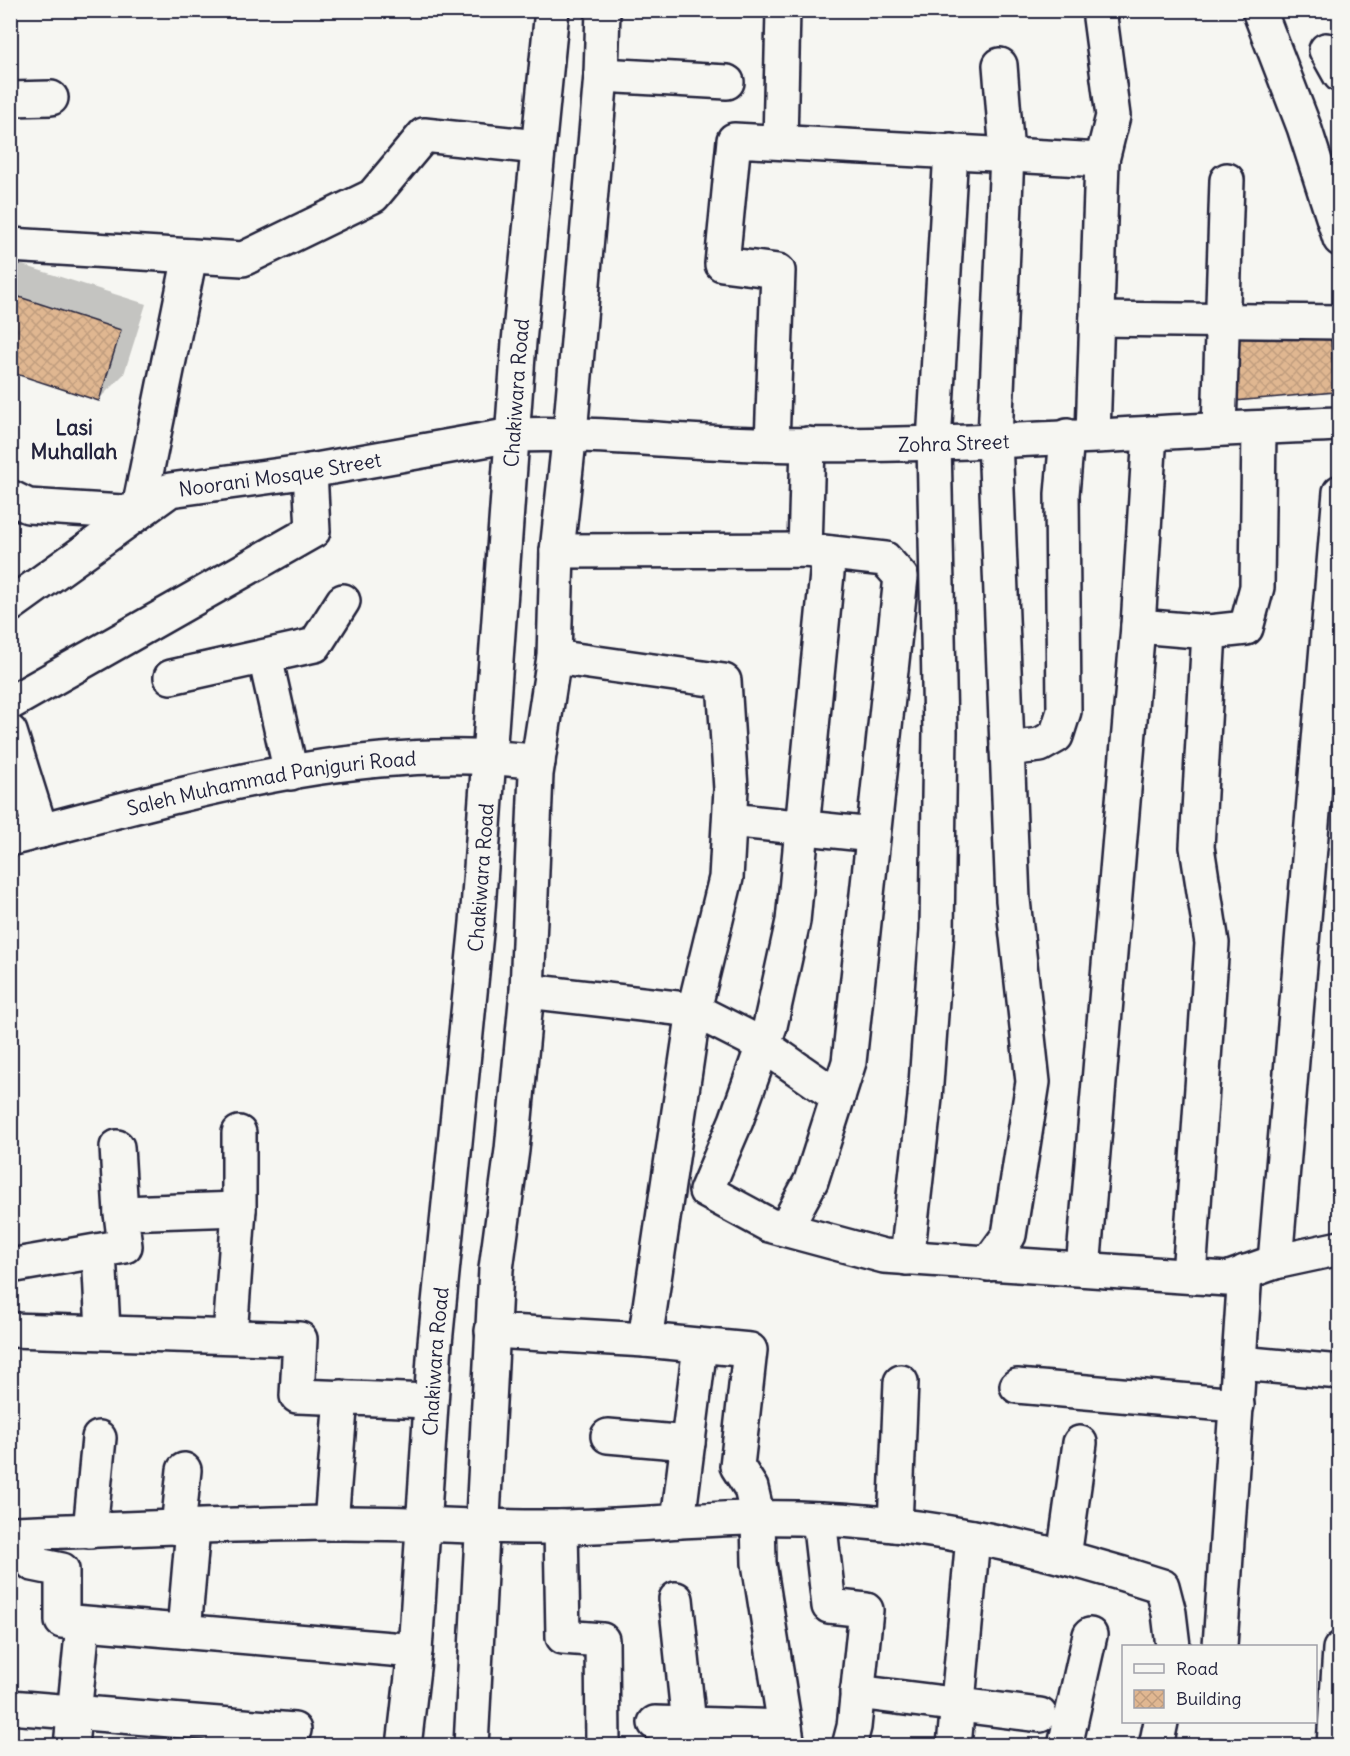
<svg xmlns="http://www.w3.org/2000/svg" width="1350" height="1756" font-family="Delius,sans-serif">
	<defs>
		<pattern id="building-cross-hatch" width="8" height="8" patternUnits="userSpaceOnUse" patternTransform="scale(1.5)"><rect width="8" height="8" fill="#e0b791"/><path d="M0 0l8 8M0 8l8-8" fill="none" stroke="#c09d7e"/></pattern>
	</defs>
	<rect width="100%" height="100%" fill="#f6f6f2"/>
	<filter id="ink" filterUnits="userSpaceOnUse"><feTurbulence type="fractalNoise" baseFrequency=".0167" numOctaves="2"/><feDisplacementMap in="SourceGraphic" scale="12" xChannelSelector="R" yChannelSelector="G"/><feConvolveMatrix kernelMatrix="1 2 1 2 8 2 1 2 1" color-interpolation-filters="sRGB"/></filter>
	<g filter="url(#ink)">
		<!-- shadow -->
		<g fill="#0003">
			<path d="M10,261L146,304L124,374L99,399L18,373L10,381Z"/>
			<path d="M1340,312V386L1334,391L1231,340L1251,320Z"/>
		</g>
		<!-- building -->
		<g fill="url(#building-cross-hatch)" stroke="#22223b" stroke-width="1.5">
			<path d="M10,294L121,330L99,401L10,372Z"/>
			<path d="M1330,331L1335,392L1235,401L1230,339Z"/>
		</g>
		<g fill="none" stroke-linecap="round" stroke-linejoin="round">
			<defs>
				<g id="street">
					<path d="M1259,10L1304,127L1340,239"/>
					<path d="M1326,50L1340,75"/>
					<path d="M601,75L727,82"/>
					<path d="M10,99L51,98"/>
					<path d="M780,142L783,10"/>
					<path d="M10,245L243,259L373,196L424,135L538,147"/>
					<path d="M1097,319L1340,322"/>
					<path d="M1219,429L1227,180"/>
					<path d="M1093,435L1102,160L1113,116L1099,10"/>
					<path d="M772,444L778,271L722,264L734,140L1102,160"/>
					<path d="M10,497L28,506L138,513L190,256"/>
					<path d="M805,550L808,444"/>
					<path d="M557,551L805,550L885,559L901,577L849,1062L811,1181L785,1229"/>
					<path d="M829,553L793,921L770,1026L736,1121L706,1191L769,1225L884,1256L1227,1279L1275,1262L1340,1248"/>
					<path id="s1" d="M10,605L170,490L310,471L512,435"/>
					<path d="M1138,626L1209,632L1246,628L1257,587L1259,428"/>
					<path d="M265,657L291,773"/>
					<path d="M554,657L724,681L731,789L726,878L694,1010L645,1340"/>
					<path d="M171,677L315,645L343,601"/>
					<path d="M10,703L313,531L310,471"/>
					<path d="M10,732L41,831"/>
					<path d="M1007,749L1040,745L1056,736L1064,711L1062,494L1067,436"/>
					<path d="M730,820L873,835"/>
					<path d="M527,991L694,1010L763,1045L838,1097"/>
					<path d="M117,1147L121,1213"/>
					<path d="M99,1251L103,1331"/>
					<path d="M907,1258L925,1098L937,930L940,732L934,442L951,151"/>
					<path d="M1275,1262L1340,492"/>
					<path d="M988,1264L1009,1235L1033,1082L1013,900L995,439L1007,154L1000,65"/>
					<path d="M10,1266L125,1246L121,1213L239,1209"/>
					<path d="M1083,1269L1138,626L1150,433"/>
					<path d="M1189,1276L1212,943L1197,847L1209,632"/>
					<path d="M10,1330L300,1339L297,1396L430,1401"/>
					<path d="M492,1331L645,1340L750,1350L737,1466L751,1488L758,1518L759,1563L788,1746"/>
					<path d="M230,1336L239,1209V1133"/>
					<path d="M1240,1363L1340,1372"/>
					<path d="M1017,1386L1237,1405"/>
					<path d="M608,1436L688,1443"/>
					<path d="M819,1519L829,1606L866,1610L854,1727L849,1746"/>
					<path d="M678,1521L700,1346"/>
					<path d="M331,1523L341,1397"/>
					<path d="M895,1525L901,1382"/>
					<path d="M561,1527L563,1637L602,1640L603,1746"/>
					<path d="M178,1528L184,1470"/>
					<path d="M90,1531L99,1438"/>
					<path d="M10,1533C117,1530 224,1524 331,1523C407,1522 482,1528 558,1527C645,1526 732,1514 820,1519C937,1524 1051,1550 1162,1586L1169,1613L1173,1646"/>
					<path d="M28,1533L33,1564L62,1570V1621L415,1651"/>
					<path d="M1064,1557L1080,1443"/>
					<path d="M676,1599L689,1725"/>
					<path d="M184,1631L193,1528"/>
					<path d="M1220,1646L1245,1272"/>
					<path d="M857,1692L1040,1715"/>
					<path d="M10,1707L294,1730"/>
					<path d="M655,1723L785,1727"/>
					<path d="M71,1746L83,1624"/>
					<path d="M954,1746L973,1537"/>
					<path d="M1065,1746L1090,1635"/>
					<path d="M1156,1746L1161,1722"/>
				</g>
				<g id="secondary">
					<path id="s2" d="M512,435C594,432 674,442 756,444C950,449 1145,431 1340,424"/>
					<path id="s3" d="M10,839C180,795 361,739 538,762"/>
					<path d="M1334,1746L1340,1649"/>
				</g>
				<g id="primary">
					<path id="s4" d="M404,1746L415,1651L435,1343L477,923L519,342L552,10"/>
					<path d="M471,1746L496,1269L512,1150L527,991L536,774L554,657L557,551L571,422L601,75L603,10"/>
				</g>
			</defs>
			<!-- street casing -->
			<use href="#street" stroke="#22223b" stroke-width="38"/>
			<!-- secondary casing -->
			<use href="#secondary" stroke="#22223b" stroke-width="38"/>
			<!-- primary casing -->
			<use href="#primary" stroke="#22223b" stroke-width="38"/>
			<!-- street -->
			<use href="#street" stroke="#f6f6f2" stroke-width="33"/>
			<!-- secondary -->
			<use href="#secondary" stroke="#f6f6f2" stroke-width="33"/>
			<!-- primary -->
			<use href="#primary" stroke="#f6f6f2" stroke-width="33"/>
		</g>
	</g>
	<g text-anchor="middle" dominant-baseline="central" stroke-width="4.5" stroke-linejoin="round" paint-order="stroke">
		<!-- street labels -->
		<g font-size="20" fill="#22223b" stroke="#f6f6f2">
			<text stroke="none"><textPath href="#s4" startOffset="1358">Chakiwara Road</textPath></text>
			<text stroke="none"><textPath href="#s2" startOffset="442">Zohra Street</textPath></text>
			<text stroke="none"><textPath href="#s1" startOffset="308">Noorani Mosque Street</textPath></text>
			<text stroke="none"><textPath href="#s3" startOffset="268">Saleh Muhammad Panjguri Road</textPath></text>
			<text stroke="none"><textPath href="#s4" startOffset="872">Chakiwara Road</textPath></text>
			<text stroke="none"><textPath href="#s4" startOffset="386">Chakiwara Road</textPath></text>
		</g>
		<!-- neighbourhood labels -->
		<g font-size="21" font-weight="bold" fill="#22223b" stroke="#f6f6f2">
			<text x="74" y="427">Lasi<tspan x="74" dy="24">Muhallah</tspan></text>
		</g>
	</g>
	<!-- margin -->
	<rect width="1350" height="1756" fill="none" stroke="#f6f6f2" stroke-width="36"/>
	<rect x="18" y="18" width="1314" height="1720" fill="none" stroke="#22223b" stroke-width="2" filter="url(#ink)"/>
	<!-- legend -->
	<rect x="1122" y="1645" width="195" height="78" fill="#f6f6f2" stroke="#a1a1a9" stroke-width="1.5"/>
	<rect x="1134" y="1664" width="30" height="9" fill="#f6f6f2" stroke="#a1a1a9" stroke-width="1.5"/>
	<text x="1176" y="1675" font-size="18" fill="#22223b">Road</text>
	<rect x="1134" y="1690" width="30" height="18" fill="url(#building-cross-hatch)" stroke="#a1a1a9" stroke-width="1.5"/>
	<text x="1176" y="1705" font-size="18" fill="#22223b">Building</text>
</svg>
